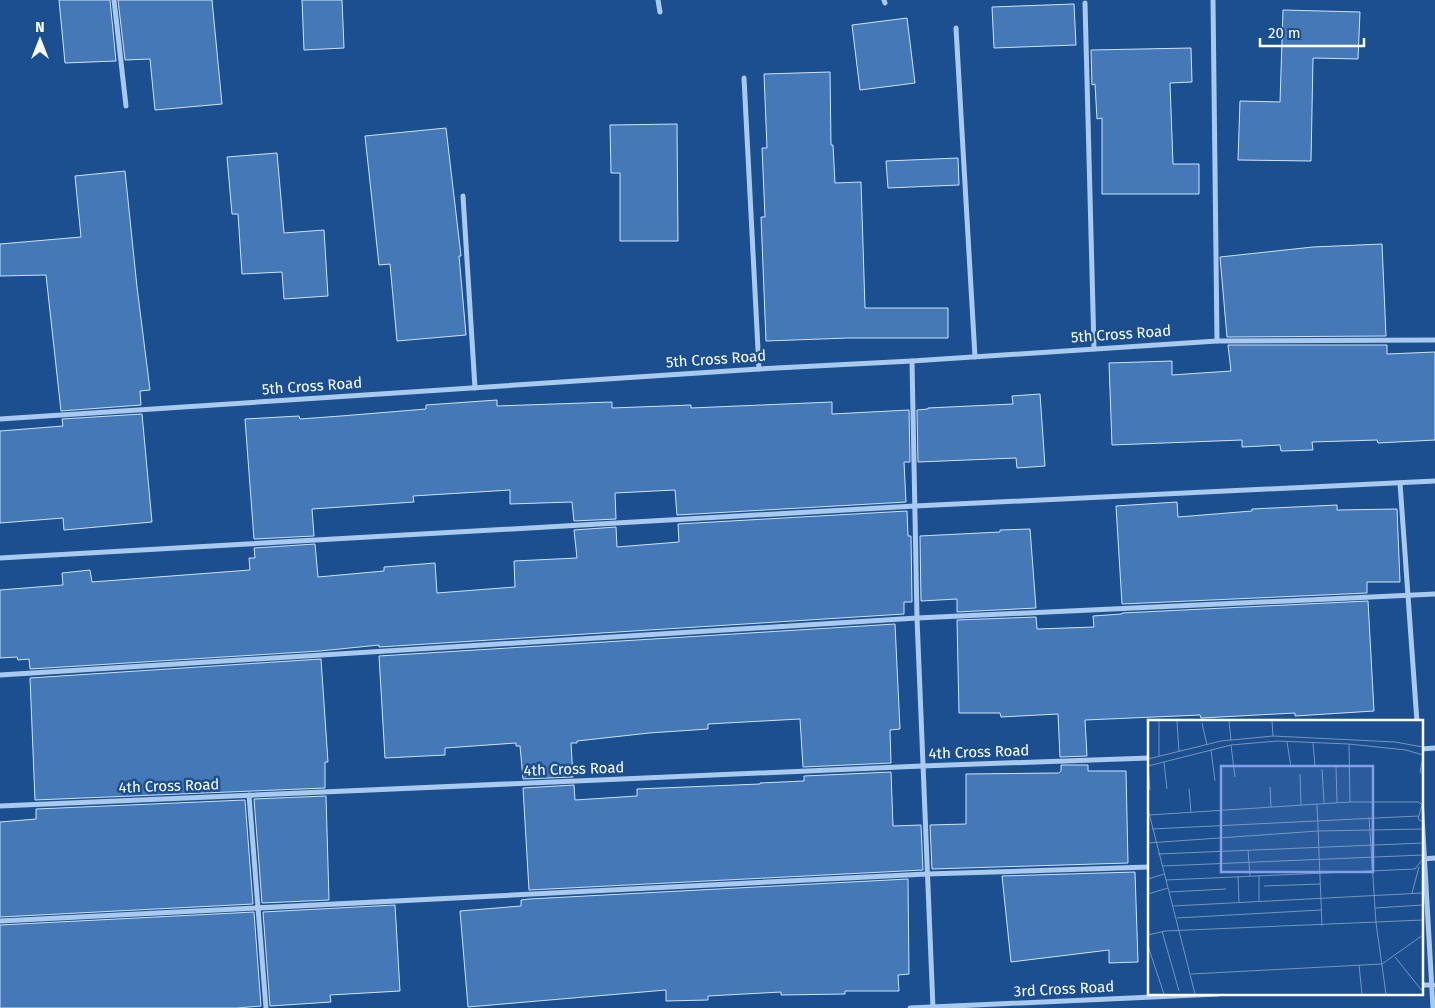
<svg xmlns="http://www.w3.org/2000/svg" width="1435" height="1008" font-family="'Fira Sans',sans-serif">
	<rect width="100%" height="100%" fill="#1b4f8f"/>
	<!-- building -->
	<g fill="#4478b7" stroke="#cfe3fa">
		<path d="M59,0H110L116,61L65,63Z"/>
		<path d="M118,0H212L222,104L155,110L150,59L125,60Z"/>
		<path d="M302,0H342L344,48L304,50Z"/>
		<path d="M1074,4L1076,45L994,48L992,7Z"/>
		<path d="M1283,10L1360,12L1358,59L1313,58L1311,161L1238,160L1240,101L1280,102Z"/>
		<path d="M907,18L915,83L860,90L852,25Z"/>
		<path d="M1191,48L1192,82L1170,83L1173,164H1199V194H1102V118L1097,119L1095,84L1092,85L1091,50Z"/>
		<path d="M830,72L831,145H833L835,183L861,182L865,308H948V338H848L766,341L761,217H765L762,148H767L764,74Z"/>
		<path d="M677,124L678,241H620V173H611L610,125Z"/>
		<path d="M446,128L461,256H459L466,335L397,341L390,264L379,265L365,136Z"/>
		<path d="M277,153L284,233L324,230L328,296L284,299L282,272L242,274L238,214H232L227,157Z"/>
		<path d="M958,158L959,185L888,188L886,161Z"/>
		<path d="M125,171L137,287L150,390L140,391L141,405L61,411L46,275L0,276V244L81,237L75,176Z"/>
		<path d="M1382,244L1386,336L1227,337L1220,257L1313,247Z"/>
		<path d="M1228,345H1387V354L1435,352V440L1378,443L1377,440L1312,442L1313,450L1281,451L1280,445L1242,447V440L1112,445L1109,363L1172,361V375L1231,371Z"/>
		<path d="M1040,394L1045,466L1017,468L1016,458L918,462L917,410L928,409V408L1013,404L1012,396Z"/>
		<path d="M497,400V406L612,402V408L691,405V408L832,402V414L909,410L910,462H904L906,502L677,515L675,490L615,493L616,519L574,521L572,502L510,504V490L413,496L414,502L312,509L314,536L254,539L245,419L299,416L300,419L341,416L426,409V405Z"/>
		<path d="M142,414L152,522L64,530L63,518L0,523V431L63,426L62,419Z"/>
		<path d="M1177,502L1178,517L1252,511V509L1337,505V510L1397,509L1400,582H1367V593L1122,604L1116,506Z"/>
		<path d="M907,511L908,536H911L912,602H904V614L379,647V645L320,651L30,669L29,659L18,660L17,657L0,658V590L63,585L62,573L90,570L92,582L250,570L249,558H255L254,548L315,544L318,577L384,571V567L435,563L437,593L515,587L514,561L577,558L574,530L616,527L617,547L679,542L678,524Z"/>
		<path d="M1030,529L1036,608L957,612V599L921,601L920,536L1000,532V530Z"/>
		<path d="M1368,601L1374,711L1295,716V713L1201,718L1200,715L1085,720L1087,756L1060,757L1058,714L1001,717L1000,713H959L957,620L1036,617L1037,629L1094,627L1093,616L1122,614V613Z"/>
		<path d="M895,624L900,729L890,730L891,763L803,767L800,719L708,724V729L649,733L577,741V743H571L573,777L523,779L520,746H516V743L445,748V755L385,758L379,656Z"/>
		<path d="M321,659L328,762H325V788L35,800L30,678Z"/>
		<path d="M1061,765H1088V771H1126L1128,863L932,869L930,825L966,824V774L1059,773L1061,771Z"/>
		<path d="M891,772L893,826L921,825L923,870L529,890L523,788L574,785L575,800L637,796V789L760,784V783L804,781V776Z"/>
		<path d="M326,796L329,900L262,903L254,799Z"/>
		<path d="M245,800L253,904L0,917V822L36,819V809Z"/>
		<path d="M1135,872L1138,962L1109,963V950L1011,962L1002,876Z"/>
		<path d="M908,879L909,974L898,975L899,991H845V994L781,995V992L708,996V1000L666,1001V990L468,1007L460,911L521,906V900L529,899Z"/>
		<path d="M395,905L400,991L330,995L331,1002L270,1006L263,912Z"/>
		<path d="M254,912L261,1006L237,1008H0V925Z"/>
	</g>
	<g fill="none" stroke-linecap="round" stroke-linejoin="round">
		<!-- minor -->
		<g stroke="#a9c9ee" stroke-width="5">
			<path d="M114,0L126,106"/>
			<path d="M658,0L660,12"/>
			<path d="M884,0L885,3"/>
			<path d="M1213,0L1217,341"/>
			<path d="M1085,3L1094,349"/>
			<path d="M956,28L975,357"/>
			<path d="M744,78L759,369"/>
			<path d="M463,196L475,388"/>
			<path d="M912,361L917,618L933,1008"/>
			<path d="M0,419L759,369L912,361L1217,341L1435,340"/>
			<path d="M1400,483L1417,722"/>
			<path d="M0,558L915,506L1435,481"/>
			<path d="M0,675L917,618L1435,594"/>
			<path d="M1421,749L1435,748"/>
			<path d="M249,795L266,1008"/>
			<path d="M1421,798L1433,1008"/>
			<path d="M0,806L922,766L1149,758"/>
			<path d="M1423,859L1435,858"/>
			<path d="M0,921L927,874L1149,867"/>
			<path d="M1421,985H1433"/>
			<path d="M910,1008L1218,994"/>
		</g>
	</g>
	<g text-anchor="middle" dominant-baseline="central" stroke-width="5" stroke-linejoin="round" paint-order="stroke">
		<!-- street labels -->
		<g font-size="15" fill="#fff" stroke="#1b4f8f">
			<text transform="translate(1121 334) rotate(-4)">5th Cross Road</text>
			<text transform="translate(716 359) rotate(-4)">5th Cross Road</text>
			<text transform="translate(312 386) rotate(-4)">5th Cross Road</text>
			<text transform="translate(979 752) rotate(-2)">4th Cross Road</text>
			<text transform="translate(574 769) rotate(-2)">4th Cross Road</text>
			<text transform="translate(169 786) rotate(-2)">4th Cross Road</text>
			<text transform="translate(1064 989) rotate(-3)">3rd Cross Road</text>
		</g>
	</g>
	<!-- overview -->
	<g transform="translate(1148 720)">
		<rect width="275" height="275" fill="#1b4f8f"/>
		<path fill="none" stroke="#7695bc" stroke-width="1" d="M29,1L31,32M81,1L83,20M124,1L125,16M54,3L59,25M139,22L143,47M165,23L167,46M201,24L202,82M83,25L87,57M63,30L67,61M11,36V1M275,38L272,52L275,54M0,39L73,21L125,16L247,22L275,27M16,42L19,69M0,46L2,70M0,46L83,25L129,21L201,24L258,30L275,35M188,46L189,83M174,49L176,83M152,54L153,85M122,67L123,87M41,69L43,92M169,84L174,206M0,89L47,274M1,95L202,82H271L274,85L270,99L275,102M221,97L228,203L238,274M4,109L270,96M0,123L170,111L275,109M100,130L102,156M10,134L275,123M14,146L275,135M111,155V181M90,156L91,182M0,159L16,154M18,160L267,149L275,139M116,166L172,164M21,172L78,169M264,173L271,147M0,174L20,168M25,186L275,173M227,188L275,185M29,198L173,190M14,211L31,271M0,215L17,211L275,200M0,226L16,274M247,237L275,272M211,245L214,274M43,254L234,244L275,215"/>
		<path fill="#839eea" fill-opacity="0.15" stroke="#839eea" stroke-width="2.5" d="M73,46H225V152H73Z"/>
		<rect width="275" height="275" fill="none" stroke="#fff" stroke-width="2.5"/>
	</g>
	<!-- north arrow -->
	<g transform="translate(40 40)" stroke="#1b4f8f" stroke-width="4" paint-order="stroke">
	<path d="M0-4L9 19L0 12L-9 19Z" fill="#ffffff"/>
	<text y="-8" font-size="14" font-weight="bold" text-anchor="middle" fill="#ffffff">N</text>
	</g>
	<!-- scale -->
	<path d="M1260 38v8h104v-8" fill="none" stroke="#ffffff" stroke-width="2.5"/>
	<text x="1268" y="38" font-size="15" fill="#ffffff" stroke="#1b4f8f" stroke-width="4" paint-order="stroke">20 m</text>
</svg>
